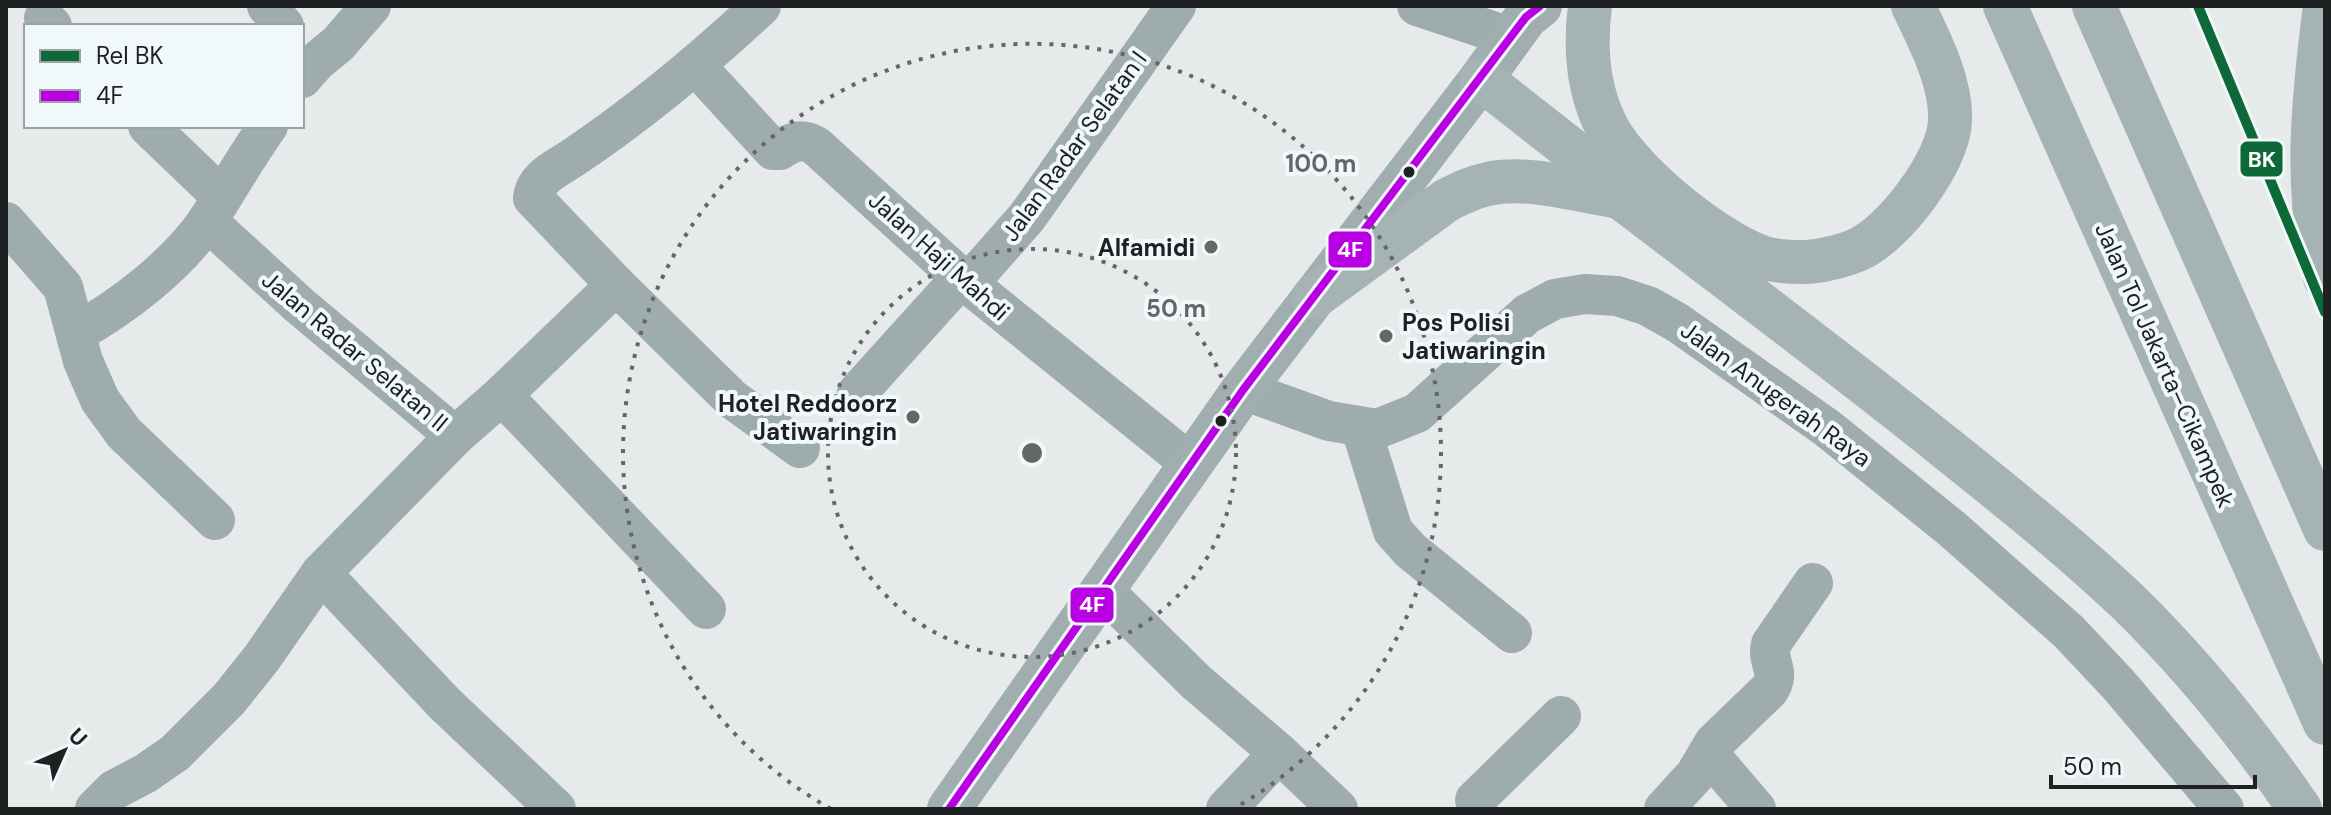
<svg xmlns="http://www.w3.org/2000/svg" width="2331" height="815" font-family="'DM Sans',sans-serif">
	<rect width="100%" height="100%" fill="#e6eaea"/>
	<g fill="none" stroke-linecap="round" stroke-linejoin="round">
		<!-- minor -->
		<g stroke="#9facae" stroke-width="40">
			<path d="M267,6L284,26"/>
			<path d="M761,6C702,61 641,112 574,157C558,168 535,177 533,198L616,285L732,399L800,448"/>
			<path d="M1417,6L1510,37"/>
			<path d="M44,18L52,26"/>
			<path d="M696,66L773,150H780C793,141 802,138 816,146L961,278L1190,463"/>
			<path d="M302,78L316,62L338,44L371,6"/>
			<path d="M148,126L221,196"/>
			<path d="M207,221L299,305L455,436"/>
			<path d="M6,222L63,287L83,361L100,400L124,433L215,520"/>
			<path d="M968,284L1027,217L1176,6"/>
			<path d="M77,332C123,307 178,264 208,220C228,189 246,157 268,126"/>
			<path d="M1243,390L1329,421L1377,429L1417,413L1527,314L1555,299L1585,294L1617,296L1648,306L1678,323L1827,428L1951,528L2068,631L2118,684L2224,809"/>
			<path d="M857,393L961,278"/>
			<path d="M502,395L706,609"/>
			<path d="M1361,428L1393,531L1410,550L1512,633"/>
			<path d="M321,573L445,704L556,809"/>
			<path d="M1102,589L1195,681L1279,753L1338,809"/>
			<path d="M1709,754L1756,809"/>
			<path d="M1475,800L1561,716"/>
			<path d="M95,809L114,790L146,773L175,753L229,699L261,659L321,573L455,436L502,395L616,285"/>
			<path d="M1226,809L1279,753"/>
			<path d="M1664,809L1695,775L1714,743L1769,690C1782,670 1766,664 1771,644L1813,583"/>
		</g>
		<!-- major -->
		<path stroke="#a0aeb0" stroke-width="44" d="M949,809L1243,390L1481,79L1526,17L1540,6"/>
		<!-- highway -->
		<g stroke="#a6b3b4" stroke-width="44">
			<path d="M1590,6C1585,45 1587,83 1603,119C1623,168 1712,239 1761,257C1773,261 1791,262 1803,262C1818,262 1843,256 1857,250C1893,235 1949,161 1950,121C1952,83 1929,39 1913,6"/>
			<path d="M2005,6L2325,723"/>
			<path d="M2094,6L2325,529"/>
			<path d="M2325,6C2313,99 2304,185 2325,278"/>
			<path d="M1481,79L1601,173L1620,197C1729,280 1839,362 1946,448C2007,497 2069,546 2126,600C2191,663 2249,735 2300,809"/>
			<path d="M1314,297L1447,200C1461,193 1473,187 1488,184C1527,175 1581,191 1620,197"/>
		</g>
		<defs>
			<path id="bus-1" d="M949,809L1243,390L1526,17L1540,6"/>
		</defs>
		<!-- bus-1 casing -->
		<use href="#bus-1" stroke="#f1f8fa" stroke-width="14"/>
		<!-- bus-1 -->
		<use href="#bus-1" stroke="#b900e2" stroke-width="8"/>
		<defs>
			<path id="rail-1" d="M2198,6L2325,312"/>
		</defs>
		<!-- rail-1 casing -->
		<use href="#rail-1" stroke="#f1f8fa" stroke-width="16"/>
		<!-- rail-1 -->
		<use href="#rail-1" stroke="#0e6938" stroke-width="10"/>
	</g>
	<!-- distance rings -->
	<g fill="none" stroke="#646767" stroke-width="4" stroke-dasharray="4 8">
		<circle cx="1032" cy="453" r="204"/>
		<path d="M831 809A409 409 0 1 1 1233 809"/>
	</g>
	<!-- markers -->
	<g fill="#1e2121" stroke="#f1f8fa" stroke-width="3">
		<circle cx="1409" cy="172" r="7"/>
		<circle cx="1221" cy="421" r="7"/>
	</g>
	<g fill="#646767" stroke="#f1f8fa" stroke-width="3">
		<circle cx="1211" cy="247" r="8"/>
		<circle cx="1386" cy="336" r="8"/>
		<circle cx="913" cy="417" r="8"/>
	</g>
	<g text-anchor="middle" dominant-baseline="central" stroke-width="8" stroke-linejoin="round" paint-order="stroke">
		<!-- street labels -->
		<g font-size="24" fill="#1e2121" stroke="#f1f8fa">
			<text transform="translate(1074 146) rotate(-54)">Jalan Radar Selatan I</text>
			<text transform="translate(939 256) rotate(42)">Jalan Haji Mahdi</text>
			<text transform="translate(355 351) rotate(40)">Jalan Radar Selatan II</text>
			<text transform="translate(2165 365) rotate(66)">Jalan Tol Jakarta–Cikampek</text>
			<text transform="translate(1776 394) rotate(36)">Jalan Anugerah Raya</text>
		</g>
		<!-- poi labels -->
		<g font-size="24" font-weight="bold" fill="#1e2121" stroke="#f1f8fa" text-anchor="end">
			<text x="1195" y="247">Alfamidi</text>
			<text x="1402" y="322" text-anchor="start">Pos Polisi<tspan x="1402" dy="28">Jatiwaringin</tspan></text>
			<text x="897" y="403">Hotel Reddoorz<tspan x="897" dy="28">Jatiwaringin</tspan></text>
		</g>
	</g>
	<circle cx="1032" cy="453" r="12" fill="#646767" stroke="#f1f8fa" stroke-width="4"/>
	<g font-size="24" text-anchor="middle" font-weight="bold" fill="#646767" stroke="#f1f8fa" stroke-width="8" stroke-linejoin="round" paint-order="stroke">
		<text x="1321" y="172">100 m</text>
		<text x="1176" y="317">50 m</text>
	</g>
	<g stroke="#f1f8fa" stroke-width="3">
		<rect x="2239" y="140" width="45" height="38" rx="8" fill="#0e6938"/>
		<rect x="1327" y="230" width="46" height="39" rx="8" fill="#b900e2"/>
		<rect x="1069" y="586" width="46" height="38" rx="8" fill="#b900e2"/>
	</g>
	<g font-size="22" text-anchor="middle" font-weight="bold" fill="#fff">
		<text x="2262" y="167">BK</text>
		<text x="1350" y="257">4F</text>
		<text x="1092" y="612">4F</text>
	</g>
	<!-- border -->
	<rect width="2331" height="815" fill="none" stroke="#1e2121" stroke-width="16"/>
	<!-- legend -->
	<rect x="24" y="24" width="280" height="104" fill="#f1f8fa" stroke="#9da2a3" stroke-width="2"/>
	<rect x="40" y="50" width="40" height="12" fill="#0e6938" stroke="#9da2a3" stroke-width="2"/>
	<text x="96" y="64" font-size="24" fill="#1e2121">Rel BK</text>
	<rect x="40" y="90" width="40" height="12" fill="#b900e2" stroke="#9da2a3" stroke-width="2"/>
	<text x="96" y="104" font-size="24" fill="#1e2121">4F</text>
	<!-- north arrow -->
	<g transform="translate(64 751) rotate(45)" stroke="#f1f8fa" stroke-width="6" paint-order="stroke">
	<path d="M0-6L14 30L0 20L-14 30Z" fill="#1e2121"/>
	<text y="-12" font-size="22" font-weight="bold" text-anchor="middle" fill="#1e2121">U</text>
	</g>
	<!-- scale -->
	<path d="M2051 775v12h204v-12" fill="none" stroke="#1e2121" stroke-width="4"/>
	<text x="2063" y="775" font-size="24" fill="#1e2121" stroke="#f1f8fa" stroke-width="6" paint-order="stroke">50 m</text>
</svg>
